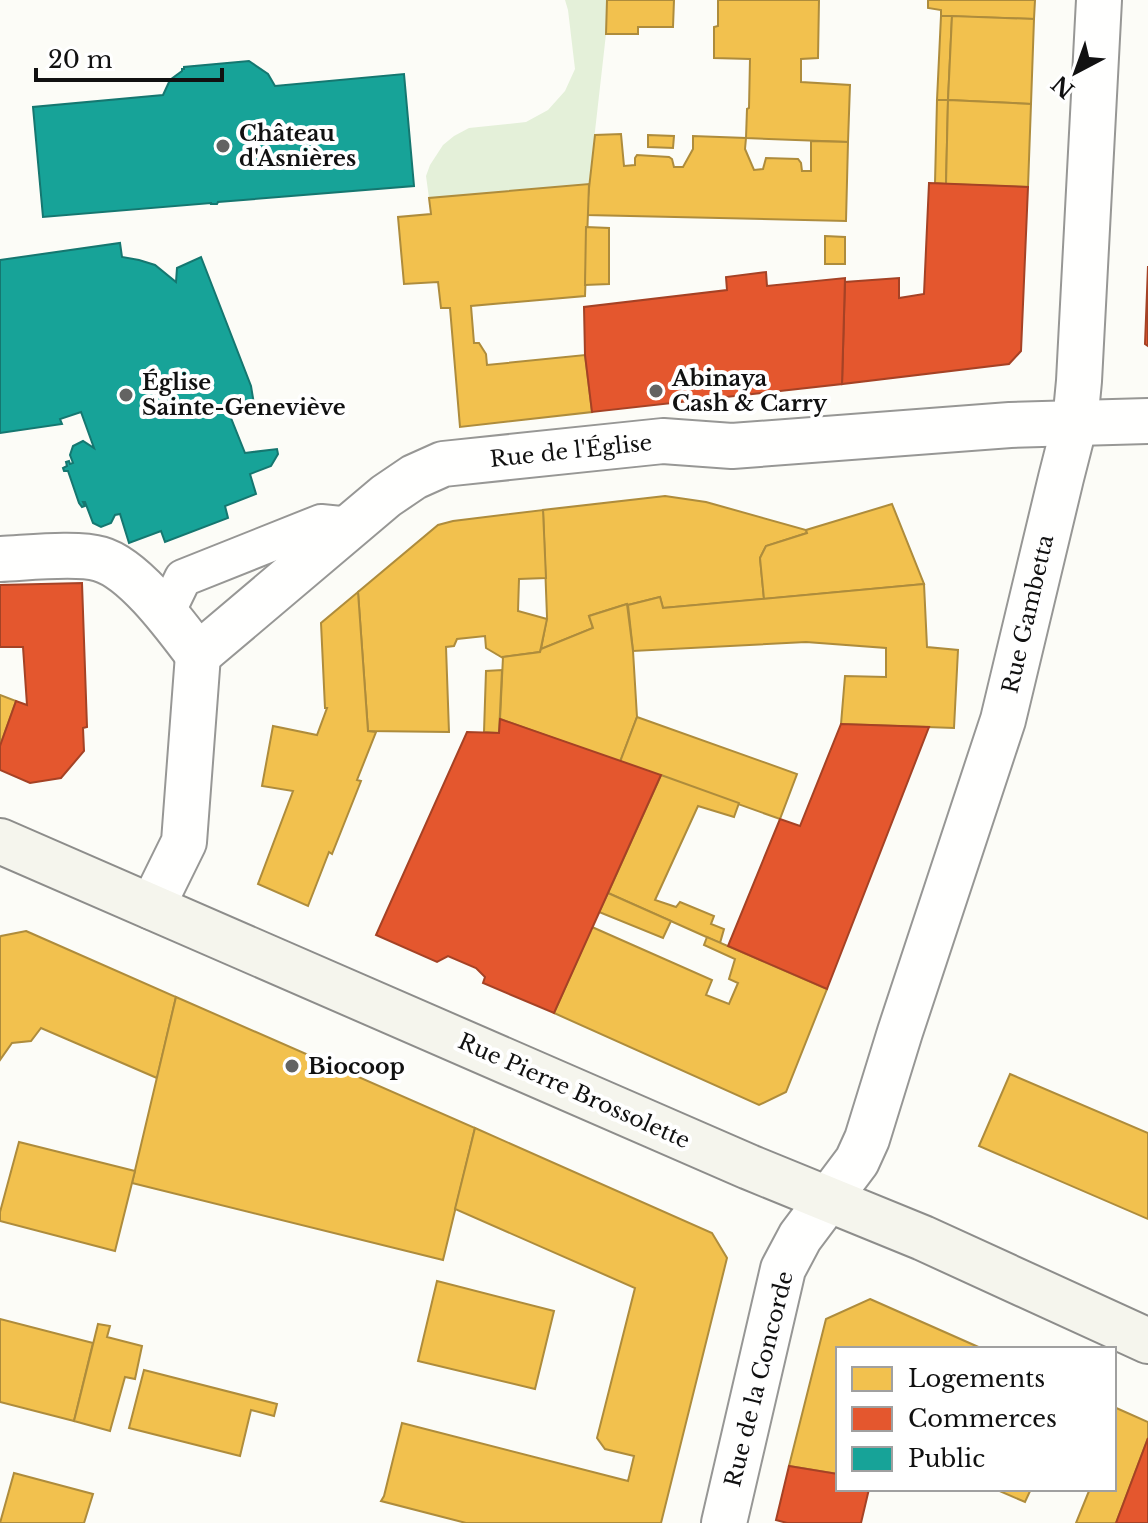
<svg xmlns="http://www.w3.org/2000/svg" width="1148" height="1523" font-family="'Libre Baskerville',serif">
	<rect width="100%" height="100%" fill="#fcfcf7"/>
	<!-- green -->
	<path fill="#e4f0d9" d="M565,0H607L606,34L589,184L429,198L426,176L430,165L443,145L454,136L469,128L526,122L548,110L565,91L575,69L568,10Z"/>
	<!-- homes -->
	<g fill="#f2c14e" stroke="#ae8c3c" stroke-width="2">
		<path d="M607,0H674L673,27H638V34H606Z"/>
		<path d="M718,0H819L818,58L801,59V82L850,85L848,142L746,138L747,109L749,108L750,59L714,58V27L718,26Z"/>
		<path d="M928,0H1035L1034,19L941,16V10L928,8Z"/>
		<path d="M941,16H952L948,100H937Z"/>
		<path d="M952,16L1034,19L1031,104L948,100Z"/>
		<path d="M937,100H948L946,184L935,183Z"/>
		<path d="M948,100L1031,104L1028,187L946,184Z"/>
		<path d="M621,134L624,166L635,165V158L637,155L669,157L672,159L674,167H683L693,149V136L746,138L745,149L754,170L763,169L766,158L798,159L801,163L802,171H811V141L848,142L846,221L586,215L595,135Z"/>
		<path d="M648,135L674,136L673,148L648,147Z"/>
		<path d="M589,184L585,296L471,306L474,343H479L486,354L487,365L585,355L592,412L460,427L450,308H441L438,282L404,284L398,217L431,214L429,198Z"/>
		<path d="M586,227L609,228V284L585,285Z"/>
		<path d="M825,236L845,237V264H825Z"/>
		<path d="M665,496L706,502L806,530L807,533L766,546L760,558L764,599L663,608L660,597L628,605L627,604L589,616L593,628L541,649L547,617L543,510Z"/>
		<path d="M892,504L924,584L764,599L760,558L766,546L807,533L806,530Z"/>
		<path d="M543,510L546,578L519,579L518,611L547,619L540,652L503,657V658L486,648L485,636L457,639L454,646L446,647L449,732L368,731L358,592L438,525L453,521Z"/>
		<path d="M924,584L927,647L958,650L954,728L841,724L845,676L886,677V648L806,642L633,651L628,605L660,597L663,608Z"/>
		<path d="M358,592L368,731L376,732L357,780L361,781L332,854L329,852L308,906L258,884L293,791L262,786L273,726L317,735L327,708H325L321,623Z"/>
		<path d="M627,604L633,651L637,717L620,762L500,719L503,657L540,652L541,649L593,628L589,616Z"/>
		<path d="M502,670L499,733L484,732L486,671Z"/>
		<path d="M0,695L16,701L0,746Z"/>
		<path d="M637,717L797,774L780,819L620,762Z"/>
		<path d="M661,775L739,803L734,817L698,806L655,900L676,907L680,902L714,916L711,924L724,929L720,943L608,893Z"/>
		<path d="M608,893L671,921L663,938L599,912Z"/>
		<path d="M592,927L712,980L706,995L729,1004L738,983L729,979L735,959L704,945L707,937L827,989L786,1092L759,1105L554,1013Z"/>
		<path d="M26,931L176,997L157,1078L41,1028L31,1041L12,1043L0,1060V937L1,936Z"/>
		<path d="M176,997L475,1128L443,1260L132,1183Z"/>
		<path d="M1010,1074L1148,1133V1219L979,1146Z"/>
		<path d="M475,1128L712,1233L727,1258L661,1523H466L381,1501L384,1496L402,1423L628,1481L634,1456L605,1449L597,1438L635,1288L455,1209Z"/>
		<path d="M19,1142L135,1171L115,1251L0,1221V1212Z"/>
		<path d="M437,1281L554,1311L535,1389L418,1361Z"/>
		<path d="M870,1299L983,1349H838V1474L789,1466L826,1319Z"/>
		<path d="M0,1319L93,1343L74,1421L0,1402Z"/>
		<path d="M98,1324L110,1326L107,1337L142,1346L135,1379L125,1377L110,1431L74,1421Z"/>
		<path d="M144,1370L277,1404L274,1416L251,1410L240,1456L129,1428Z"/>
		<path d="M1114,1407L1148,1422V1438L1116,1523H1076L1089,1491L1086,1490L1087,1489H1114Z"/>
		<path d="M14,1473L93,1494L84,1523H0Z"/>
		<path d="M995,1489H1031L1025,1502Z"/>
	</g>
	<!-- shops -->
	<g fill="#e4572e" stroke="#a54225" stroke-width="2">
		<path d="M929,183L1028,187L1021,351L1009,364L842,384L845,282L899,278V298L924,294Z"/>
		<path d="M1148,266V346L1145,344Z"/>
		<path d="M766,272L767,286L845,278L842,384L592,412L585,355L584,307L727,290L726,277Z"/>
		<path d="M82,583L87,727L83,728L84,751L61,778L30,783L0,770V746L16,701L27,705L23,647H0V585Z"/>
		<path d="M500,719L661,775L554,1013L483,983L485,977L476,968L448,956L437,962L376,935L467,732L499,733Z"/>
		<path d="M841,724L929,727L827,989L728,946L780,819L800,826Z"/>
		<path d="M1148,1438V1523H1116Z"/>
		<path d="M789,1466L838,1474V1489H869L861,1523H787L776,1520Z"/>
	</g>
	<!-- public -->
	<g fill="#17a398" stroke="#157770" stroke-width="2">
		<path d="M249,61L268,74L275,86L404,74L414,186L218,202L217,204H211V203L43,217L33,107L163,95L170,80L182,71V69H184V67Z"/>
		<path d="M120,243L122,257L139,260L155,265L176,282L177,268L201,257L251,386L254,404L229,413L245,453L277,449L278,454L271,466L250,474L256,494L225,506L228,518L165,542L161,531L129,543L120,514L115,515L111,523L101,527L93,523L85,502H83L85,506L82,507L79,503L68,471H64L63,468L67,466L66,462L69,461L70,464L73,463L70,455L73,446L83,441L94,448L81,412L60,419L62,424L0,433V260Z"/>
	</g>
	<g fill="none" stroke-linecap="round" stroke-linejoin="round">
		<defs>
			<path id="lane" d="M166,613L183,578L321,523L351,526"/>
			<g id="street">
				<path d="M0,559C26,558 77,552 100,559C135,569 176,626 198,655"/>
				<path d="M198,655L386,496L414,477L443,464L663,441L732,446L1010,425L1148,421"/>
				<path d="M152,907L184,842L198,655"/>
				<path d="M724,1523L783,1269L800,1237L857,1161L867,1139L900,1032L1003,720L1061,478L1075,423L1079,381L1099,0"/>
			</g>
			<path id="secondary" d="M0,841L749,1167L923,1238L1148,1341"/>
		</defs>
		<!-- lane casing -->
		<use href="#lane" stroke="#979795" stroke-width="40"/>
		<!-- street casing -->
		<use href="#street" stroke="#979795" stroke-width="48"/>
		<!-- secondary casing -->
		<use href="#secondary" stroke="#8d8d8b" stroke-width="48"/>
		<!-- lane -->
		<use href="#lane" stroke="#fffffe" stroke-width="36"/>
		<!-- street -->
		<use href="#street" stroke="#fffffe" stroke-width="44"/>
		<!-- secondary -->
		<use href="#secondary" stroke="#f5f5ed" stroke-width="44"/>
	</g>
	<!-- markers -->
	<g fill="#636362" stroke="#fff" stroke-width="3">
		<circle cx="223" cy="146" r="8"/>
		<circle cx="656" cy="391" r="8"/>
		<circle cx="126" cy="395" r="8"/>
		<circle cx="292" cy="1066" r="8"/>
	</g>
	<g text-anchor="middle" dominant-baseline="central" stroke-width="8" stroke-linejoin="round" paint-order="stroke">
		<!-- poi labels -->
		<g font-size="22" font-weight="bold" fill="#111" stroke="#fff" text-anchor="start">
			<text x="239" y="133">Château<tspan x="239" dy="25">d'Asnières</tspan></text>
			<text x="672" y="378">Abinaya<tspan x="672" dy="25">Cash &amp; Carry</tspan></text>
			<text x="142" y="382">Église<tspan x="142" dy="25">Sainte-Geneviève</tspan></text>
			<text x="308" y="1066">Biocoop</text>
		</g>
		<!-- street labels -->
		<g font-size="22" fill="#111" stroke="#fff">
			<text transform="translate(571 451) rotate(-6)">Rue de l'Église</text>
			<text transform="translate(1028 614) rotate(-77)">Rue Gambetta</text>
			<text transform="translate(574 1091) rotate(24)">Rue Pierre Brossolette</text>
			<text transform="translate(759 1379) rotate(-76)">Rue de la Concorde</text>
		</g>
	</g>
	<!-- legend -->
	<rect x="836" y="1347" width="280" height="144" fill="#ffffff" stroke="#a0a0a0" stroke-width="2"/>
	<rect x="852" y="1367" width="40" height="24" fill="#f2c14e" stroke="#a0a0a0" stroke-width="2"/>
	<text x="908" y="1387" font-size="24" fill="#111111">Logements</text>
	<rect x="852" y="1407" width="40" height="24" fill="#e4572e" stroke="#a0a0a0" stroke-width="2"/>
	<text x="908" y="1427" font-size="24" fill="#111111">Commerces</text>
	<rect x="852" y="1447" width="40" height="24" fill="#17a398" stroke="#a0a0a0" stroke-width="2"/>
	<text x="908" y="1467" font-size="24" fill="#111111">Public</text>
	<!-- north arrow -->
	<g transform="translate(1076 72) rotate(221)" stroke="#ffffff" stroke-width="6" paint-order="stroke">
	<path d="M0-6L14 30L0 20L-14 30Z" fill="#111111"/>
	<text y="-12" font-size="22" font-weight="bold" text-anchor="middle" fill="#111111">N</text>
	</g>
	<!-- scale -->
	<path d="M36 68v12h186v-12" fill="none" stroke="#111111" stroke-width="4"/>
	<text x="48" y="68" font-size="24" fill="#111111" stroke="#ffffff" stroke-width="6" paint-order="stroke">20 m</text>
</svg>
